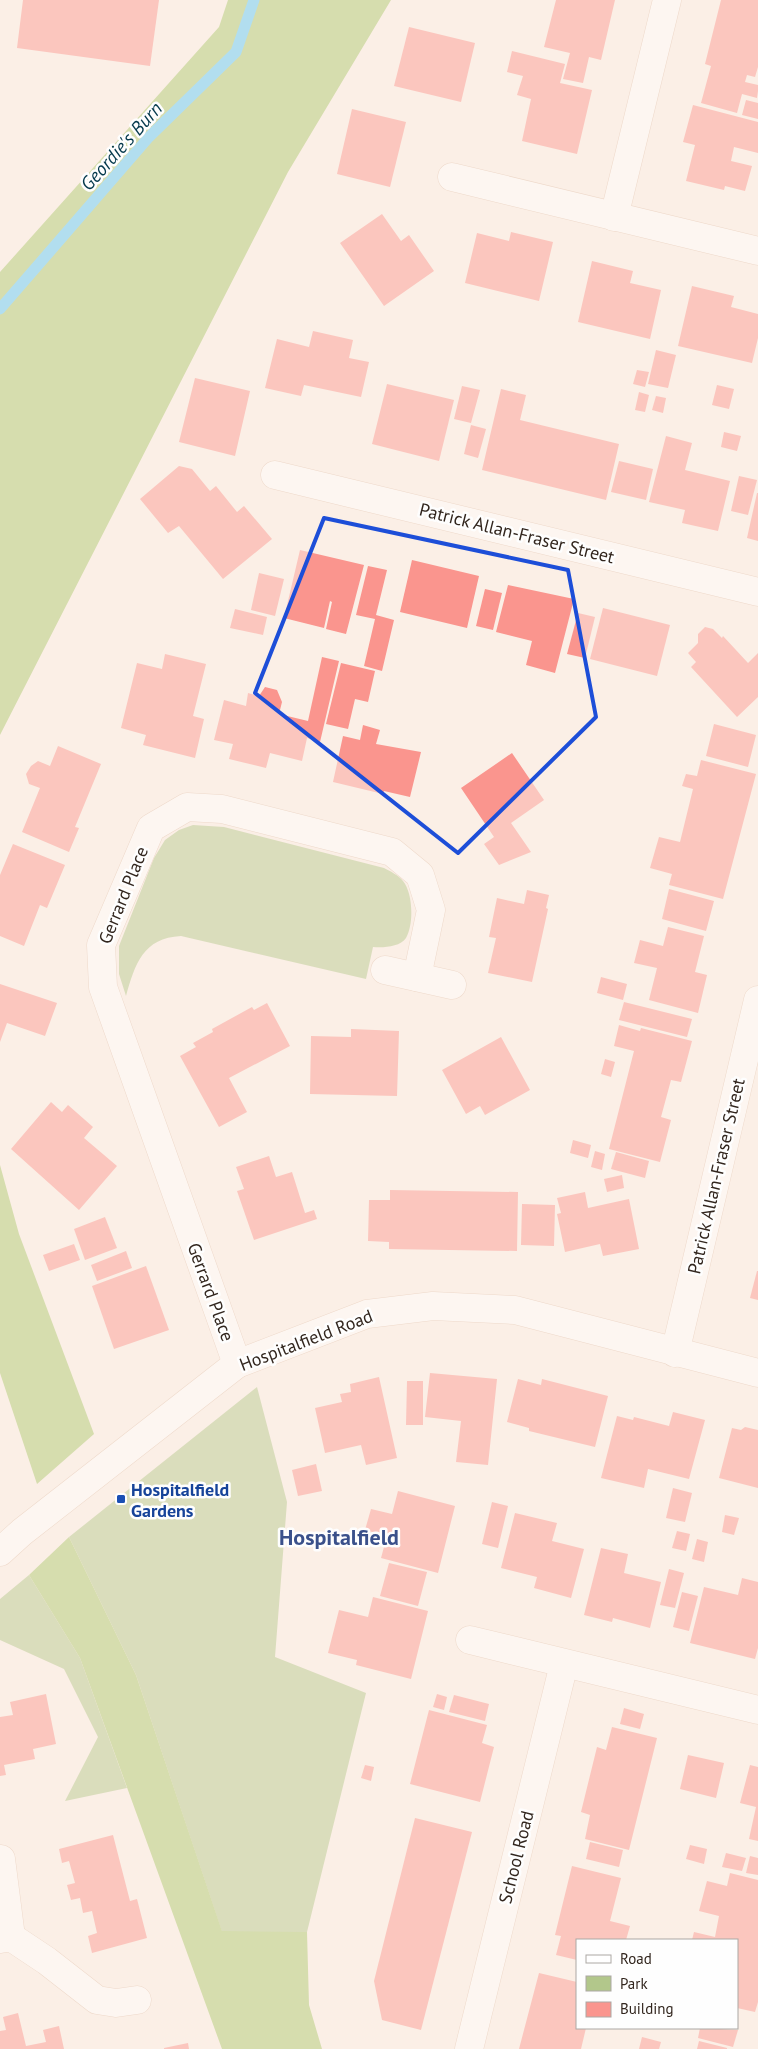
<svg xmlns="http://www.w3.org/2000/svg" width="758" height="2049" font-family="'PT Sans',sans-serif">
	<rect width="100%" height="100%" fill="#fbefe6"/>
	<!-- green -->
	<g fill="#b2c78b">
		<path d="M193,825L224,827L384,868C390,871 398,875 403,881C413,893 414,924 406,938C400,947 383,948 373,947L366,979L181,936C143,938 135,964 126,996L119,974V946L154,858L165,840L179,830Z"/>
		<path d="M257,1387L287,1502L275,1657L366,1693L307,1932H222L136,1675L69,1537Z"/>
		<path d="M29,1575L80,1658L127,1788L65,1801L98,1737L64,1669L0,1640V1599Z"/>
	</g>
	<!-- forest -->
	<g fill="#a8c76b">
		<path d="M228,0H391L288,172L0,735V272L219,27Z"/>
		<path d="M0,1165L19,1234L94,1434L37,1484L0,1373Z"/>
		<path d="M69,1537L136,1675L222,1931L307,1932L309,2005L322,2049H222L80,1658L29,1575Z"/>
	</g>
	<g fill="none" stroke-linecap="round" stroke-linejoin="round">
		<!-- stream -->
		<path stroke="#5acbfb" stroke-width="11" d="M0,309L149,137L236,52L254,0"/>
	</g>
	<!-- building -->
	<g fill="#fa958e">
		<path d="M23,0H159L150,66L17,48Z"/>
		<path d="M556,0H615L601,60L589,57L583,83L563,79L570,53L544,47Z"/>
		<path d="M721,0H758V67L755,77L747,75L745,82L758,85V91L757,98L742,94L737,113L701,103L711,66L705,64Z"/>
		<path d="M409,27L475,43L461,102L394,86Z"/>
		<path d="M512,51L565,64L560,83L592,90L577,154L522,141L531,99L517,95L523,76L507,72Z"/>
		<path d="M746,100L758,103V119L742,115Z"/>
		<path d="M693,105L758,122V153L734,147L731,161L752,166L745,191L725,186L724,190L686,181L695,145L683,142Z"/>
		<path d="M352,109L406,122L390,187L337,174Z"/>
		<path d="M382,214L401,241L409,235L434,271L384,306L340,243Z"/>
		<path d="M511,232L553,242L539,301L465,283L477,233L509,241Z"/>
		<path d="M592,261L633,271L630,283L661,290L650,339L578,322Z"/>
		<path d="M692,286L734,296L731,307L758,314V338L752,363L678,346Z"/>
		<path d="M313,331L353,340L349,358L369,362L361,397L304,385L301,396L265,388L277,339L309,347Z"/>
		<path d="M656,350L676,355L668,388L648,384Z"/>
		<path d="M637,370L649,372L645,387L633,384Z"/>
		<path d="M195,378L250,391L235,456L179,442Z"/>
		<path d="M387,384L454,400L439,461L372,444Z"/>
		<path d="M717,385L734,389L729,409L712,405Z"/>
		<path d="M462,386L480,390L471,423L454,419Z"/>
		<path d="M501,389L526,395L520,420L619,444L606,500L482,470Z"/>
		<path d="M639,392L649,395L645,412L635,410Z"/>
		<path d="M656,396L666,398L663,413L652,410Z"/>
		<path d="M471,425L486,429L478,458L464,454Z"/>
		<path d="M724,432L741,436L737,451L721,447Z"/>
		<path d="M666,436L692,443L685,470L730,481L718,531L682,523L685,510L649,502Z"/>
		<path d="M619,461L653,469L646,500L611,492Z"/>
		<path d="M179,466L192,469L210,491L216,486L237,512L244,506L272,539L223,579L179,526L168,533L140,499Z"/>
		<path d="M739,476L757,480L748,515L731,511Z"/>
		<path d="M757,493H758V541L747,538Z"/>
		<path d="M300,550L364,565L346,634L326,629L332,602L330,601L324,628L284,618Z"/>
		<path d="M412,560L479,576L467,628L400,612Z"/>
		<path d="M368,566L387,570L376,615L394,620L382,671L364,666L375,619L356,615Z"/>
		<path d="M259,573L284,579L275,616L251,610Z"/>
		<path d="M508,585L574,599L555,673L526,665L532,641L496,632Z"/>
		<path d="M485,589L502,593L493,630L476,626Z"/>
		<path d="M603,608L670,625L657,676L590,659Z"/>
		<path d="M235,609L267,617L263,635L230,628Z"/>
		<path d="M578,613L595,617L585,658L567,654Z"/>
		<path d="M705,627L713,629L722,638L723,636L748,663L758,653V697L737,717L691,667L696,662L688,653L698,643V634Z"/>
		<path d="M165,654L206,664L193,716L204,719L195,758L143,745L146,735L121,728L137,663L162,669Z"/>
		<path d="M322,657L339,661L320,742L307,738L302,761L270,753L266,768L229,759L233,744L214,740L224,700L246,706L248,693L259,696L265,687L277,690L282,702L279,714L308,721Z"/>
		<path d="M341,663L375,671L368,702L355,699L348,729L326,724Z"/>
		<path d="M714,724L756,735L748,767L706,756Z"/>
		<path d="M363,725L380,730L376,744L421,752L410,797L384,791L383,794L333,782L343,736L360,740Z"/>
		<path d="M58,746L101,764L75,827L79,828L69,852L22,832L40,788L29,784L26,774L31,766L38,761L50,766Z"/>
		<path d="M512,753L544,800L511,823L531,852L499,865L484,844L494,837L461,788Z"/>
		<path d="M701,760L756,774L723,899L669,885L672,874L650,868L659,837L680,842L693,789L682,786L686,774L697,776Z"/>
		<path d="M13,844L65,865L47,908L40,905L24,946L0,936V875Z"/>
		<path d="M669,889L714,901L706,931L662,919Z"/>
		<path d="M527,890L549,895L546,908L548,909L532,982L488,973L496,938L489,937L497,898L524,904Z"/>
		<path d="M668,927L704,936L695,972L707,975L698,1013L649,1000L657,968L634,963L640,940L663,946Z"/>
		<path d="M601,977L627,984L623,1000L597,993Z"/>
		<path d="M0,984L57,1003L45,1036L7,1023L0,1042Z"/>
		<path d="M624,1002L692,1019L687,1037L619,1020Z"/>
		<path d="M267,1003L290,1046L229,1078L247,1112L219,1127L180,1056L196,1047L193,1043L213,1032L212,1029L252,1007L254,1010Z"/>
		<path d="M619,1025L640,1031L641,1028L692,1041L681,1082L671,1080L661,1117L671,1120L660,1162L609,1149L634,1051L614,1046Z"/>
		<path d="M351,1029L399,1031L397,1096L310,1094L311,1036L351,1037Z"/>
		<path d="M501,1037L530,1090L485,1115L480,1106L466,1114L442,1070Z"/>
		<path d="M605,1059L615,1062L611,1077L601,1074Z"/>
		<path d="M51,1102L62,1112L68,1105L93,1127L84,1138L117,1166L79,1210L11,1149Z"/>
		<path d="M573,1140L591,1145L588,1158L570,1153Z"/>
		<path d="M595,1151L605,1154L602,1170L591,1167Z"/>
		<path d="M616,1152L649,1161L645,1178L611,1169Z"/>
		<path d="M269,1156L276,1177L292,1172L305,1213L314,1210L317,1219L254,1240L237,1191L244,1189L236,1167Z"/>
		<path d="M622,1175L624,1188L607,1192L604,1179Z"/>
		<path d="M390,1190L518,1192L517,1251L389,1249V1242L368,1241L369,1200H390Z"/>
		<path d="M585,1192L588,1208L629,1199L639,1249L603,1256L600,1244L565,1252L557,1214L561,1213L557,1198Z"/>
		<path d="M522,1204L555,1205L554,1246L521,1245Z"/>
		<path d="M105,1217L117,1248L85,1260L74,1229Z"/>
		<path d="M74,1244L80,1260L49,1271L43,1255Z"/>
		<path d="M126,1251L132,1268L97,1281L91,1265Z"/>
		<path d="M146,1266L169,1330L114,1349L92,1286Z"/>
		<path d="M757,1271H758V1300L750,1298Z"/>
		<path d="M430,1373L497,1379L488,1465L456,1462L461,1421L425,1417Z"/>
		<path d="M379,1377L397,1458L366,1465L361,1445L325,1453L315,1408L342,1402L340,1394L351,1392L350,1384Z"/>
		<path d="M518,1379L541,1385L542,1379L608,1396L595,1447L529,1431V1428L507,1422Z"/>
		<path d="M407,1381H423V1425H406Z"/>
		<path d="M673,1412L705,1420L689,1479L648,1469L644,1488L601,1478L617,1416L633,1420L634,1417L669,1426Z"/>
		<path d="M745,1427L758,1430V1488L719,1478L732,1428L741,1430Z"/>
		<path d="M316,1464L322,1491L298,1496L292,1470Z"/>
		<path d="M673,1488L692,1493L685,1522L666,1518Z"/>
		<path d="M398,1491L455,1506L438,1573L381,1558L387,1536L365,1530L371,1509L392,1514Z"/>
		<path d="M492,1502L508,1506L498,1548L482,1544Z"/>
		<path d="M515,1513L557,1523L552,1541L584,1549L571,1598L534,1588L537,1577L501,1568Z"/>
		<path d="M725,1515L739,1518L734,1535L722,1532Z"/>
		<path d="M677,1531L690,1534L686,1551L672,1548Z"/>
		<path d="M697,1539L708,1542L704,1562L692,1559Z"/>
		<path d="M601,1548L628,1554L624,1573L661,1582L650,1628L613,1618L612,1622L584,1615Z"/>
		<path d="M389,1563L427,1572L418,1606L380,1596Z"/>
		<path d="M669,1569L684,1573L675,1608L660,1605Z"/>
		<path d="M742,1578L758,1582V1648L755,1659L690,1643L704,1587L738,1595Z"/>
		<path d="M682,1592L698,1596L689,1631L673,1627Z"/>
		<path d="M373,1597L428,1611L411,1679L356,1665L357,1660L328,1653L339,1610L368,1617Z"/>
		<path d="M46,1694L56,1744L33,1749L35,1759L4,1765L6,1775L0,1776V1717L13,1715L10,1702Z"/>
		<path d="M437,1694L447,1697L444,1710L433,1707Z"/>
		<path d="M454,1695L489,1704L485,1721L449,1712Z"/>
		<path d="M624,1708L644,1714L640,1729L620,1724Z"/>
		<path d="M429,1710L487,1725L482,1743L494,1747L480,1802L410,1784Z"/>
		<path d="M612,1727L657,1738L629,1850L585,1839L590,1815L581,1812L597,1747L606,1750Z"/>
		<path d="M688,1755L724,1763L716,1798L680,1789Z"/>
		<path d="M365,1765L374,1767L371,1781L361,1778Z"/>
		<path d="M750,1765L758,1767V1841L749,1839L756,1807L740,1803Z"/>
		<path d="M415,1818L472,1832L421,2030L382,2020L374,1981Z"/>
		<path d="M113,1835L130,1901L137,1899L147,1938L92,1953L88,1936L97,1933L92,1911L83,1913L80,1898L71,1900L67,1885L75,1883L69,1861L62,1863L59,1849Z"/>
		<path d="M590,1842L623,1850L619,1867L586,1859Z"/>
		<path d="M690,1845L707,1849L704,1864L686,1859Z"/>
		<path d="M726,1853L746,1858L742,1871L722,1867Z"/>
		<path d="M750,1856L758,1858V1875L746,1873Z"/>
		<path d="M572,1866L621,1878L610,1921L630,1926L626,1940H577V1960L556,1955L561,1936L555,1935Z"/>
		<path d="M730,1873L758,1880V2002L755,2012L737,2008V1940H692L694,1932L715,1937L719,1916L699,1911L707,1881L727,1886Z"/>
		<path d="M539,1973L577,1982V2028H586L581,2049H519Z"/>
		<path d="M18,2013L26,2046L46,2042L43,2030L59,2026L64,2049H0V2031L6,2030L3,2017Z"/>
		<path d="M700,2028L738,2030L733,2047L698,2038Z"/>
		<path d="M642,2037L661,2042L659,2049H639Z"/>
		<path d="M699,2041L727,2048V2049H697Z"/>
		<path d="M188,2043L189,2049H164V2048Z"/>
	</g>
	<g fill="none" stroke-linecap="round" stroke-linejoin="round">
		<defs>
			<g id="street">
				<path d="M452,177L758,251"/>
				<path d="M614,217L667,0"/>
				<path d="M275,475L758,592"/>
				<path d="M385,970L452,985"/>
				<path d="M675,1353L758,1000"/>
				<path d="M237,1364L103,987L101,945L151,828L187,807L222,809L392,852L420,875L431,910L417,977"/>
				<path d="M0,1552L22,1532L237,1364L367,1314L433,1306L515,1310L758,1373"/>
				<path d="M470,1640L758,1710"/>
				<path d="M1,1859L11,1937"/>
				<path d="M0,1939L11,1937L47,1961L97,2000L116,2003L137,2000"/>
				<path d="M469,2049L564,1664"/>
			</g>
		</defs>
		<!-- street casing -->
		<use href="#street" stroke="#dec0ab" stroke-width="29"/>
		<!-- street -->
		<use href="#street" stroke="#fff" stroke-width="28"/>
	</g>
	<!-- marked area -->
	<path d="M0 0H758V2049H0ZM324,518L568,570L596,717L458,853L255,693Z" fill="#fbefe6" fill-opacity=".55" fill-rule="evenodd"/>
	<path fill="none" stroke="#1d4ed8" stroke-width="4" stroke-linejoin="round" d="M324,518L568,570L596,717L458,853L255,693Z"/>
	<!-- markers -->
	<rect fill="#1a4fb4" stroke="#fefefe" stroke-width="2" x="116" y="1494" width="10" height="10" rx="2.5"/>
	<g text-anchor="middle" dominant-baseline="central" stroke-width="5" stroke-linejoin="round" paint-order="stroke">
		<!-- street labels -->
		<g font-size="18" fill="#32261e" stroke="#fefefe">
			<text transform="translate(517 533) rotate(14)">Patrick Allan-Fraser Street</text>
			<text transform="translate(123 895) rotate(-68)">Gerrard Place</text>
			<text transform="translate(716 1176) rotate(-77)">Patrick Allan-Fraser Street</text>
			<text transform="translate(211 1292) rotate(70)">Gerrard Place</text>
			<text transform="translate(306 1340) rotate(-21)">Hospitalfield Road</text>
			<text transform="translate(516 1857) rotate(-76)">School Road</text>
		</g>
		<!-- transit labels -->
		<g font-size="18" font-weight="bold" fill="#164399" stroke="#fefefe" text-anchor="start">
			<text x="131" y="1489">Hospitalfield<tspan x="131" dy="21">Gardens</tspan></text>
		</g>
		<!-- water labels -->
		<g font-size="19" font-style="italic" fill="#04394c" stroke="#fefefe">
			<text transform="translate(121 146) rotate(-48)">Geordie's Burn</text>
		</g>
		<!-- district labels -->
		<g font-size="22" font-weight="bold" fill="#3a508a" stroke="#fefefe">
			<text x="339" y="1537">Hospitalfield</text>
		</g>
	</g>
	<!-- legend -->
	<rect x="576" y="1939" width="162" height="90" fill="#fefefe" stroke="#aca8a4"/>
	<rect x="586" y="1955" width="25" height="8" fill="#ffffff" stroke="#aca8a4"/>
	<text x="620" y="1964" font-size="15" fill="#32261e">Road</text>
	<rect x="586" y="1976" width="25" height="15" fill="#b2c78b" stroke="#aca8a4"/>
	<text x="620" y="1989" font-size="15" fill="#32261e">Park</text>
	<rect x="586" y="2002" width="25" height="15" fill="#fa958e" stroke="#aca8a4"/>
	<text x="620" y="2014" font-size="15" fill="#32261e">Building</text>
</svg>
